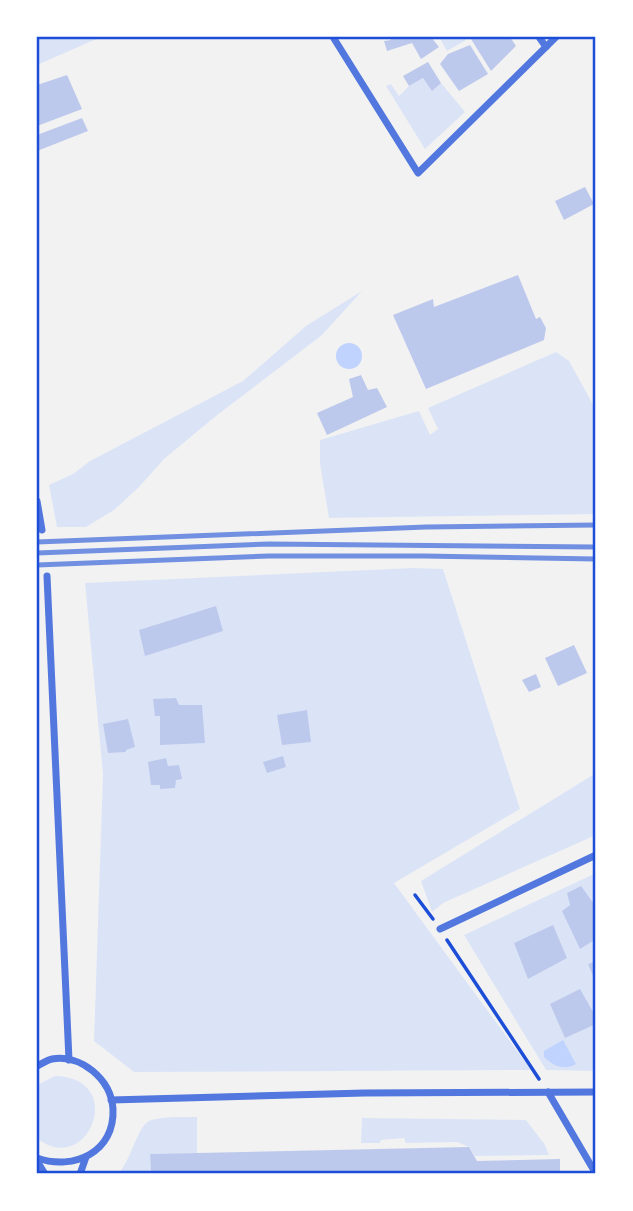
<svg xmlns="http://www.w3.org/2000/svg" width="633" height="1211" font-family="'PT Serif',serif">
	<rect width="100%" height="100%" fill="#f2f2f2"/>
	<!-- green -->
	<g fill="#dbe4f7">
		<path d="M37,37H101L37,65Z"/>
		<path d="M439,37H463L466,40L447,51Z"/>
		<path d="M423,78L432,90L441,83L465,112L425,149L386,86L391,84L399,96L409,86Z"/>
		<path d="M362,291L322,335L216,416L164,459L139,487L114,510L86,527H57L49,485L73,474L90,461L243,381L306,326Z"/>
		<path d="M556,352L569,361L596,410V514L329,518L320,464V440L419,411L430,435L438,429L428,408Z"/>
		<path d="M413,568L443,569L520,809L394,883L531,1070L134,1072L94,1041L103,774L85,583Z"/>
		<path d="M596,773V835L443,903L432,912L421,881Z"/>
		<path d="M596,873V961L588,964L596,984V1071L546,1070L464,935Z"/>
		<path d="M55,1076C129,1078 87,1179 37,1138V1085Z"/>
		<path d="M172,1117H197V1153L150,1155L151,1174H118C131,1161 137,1127 149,1121C156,1118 165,1118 172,1117Z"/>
		<path d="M362,1118L526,1120L545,1145L549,1155L475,1156L469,1147L457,1142L406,1143L404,1138L381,1140L380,1143H361Z"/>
	</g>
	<!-- water -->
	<g fill="#bfd3fe">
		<circle cx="349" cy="356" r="13"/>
		<path d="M563,1040L576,1064C564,1071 554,1066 544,1057V1051Z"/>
	</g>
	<!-- building -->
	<g fill="#bdc9ec">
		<path d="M390,37H431L439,47L421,59L412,43L387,51L384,41L391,40Z"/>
		<path d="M474,37H510L516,46L491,71L471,39Z"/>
		<path d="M470,45L488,74L459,91L440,64L448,54Z"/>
		<path d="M428,62L441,83L432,91L423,78L409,86L403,76Z"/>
		<path d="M67,75L82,109L37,126V85Z"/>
		<path d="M82,118L88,131L37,151V135Z"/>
		<path d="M585,187L594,204L564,220L555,201Z"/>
		<path d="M518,275L536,319L540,317L546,328L544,340L426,389L393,315L433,299L434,307Z"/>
		<path d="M361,375L368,390L377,388L387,407L327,435L317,413L353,397L349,379Z"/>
		<path d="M216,606L223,631L145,656L139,630Z"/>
		<path d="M574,645L587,673L558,686L545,658Z"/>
		<path d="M536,674L541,687L529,692L522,680Z"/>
		<path d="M176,698L179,705H202L205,743L160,745V716H155L153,699Z"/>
		<path d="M307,710L311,742L282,745L277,715Z"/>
		<path d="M128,719L135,747L126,750V752L108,753L103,724Z"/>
		<path d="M283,756L286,767L267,773L263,762Z"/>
		<path d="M166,758L168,766L179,765L182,779L176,780L175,788L160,789V785H151L148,762Z"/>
		<path d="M581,886L594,904L596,903V939L580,949L562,911L570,905L567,893Z"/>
		<path d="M553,925L567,958L528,979L514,943Z"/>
		<path d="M596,961V984L588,964Z"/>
		<path d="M580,989L596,1017V1024L565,1038L550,1004Z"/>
		<path d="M469,1147L477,1161L560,1159V1174H151L150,1154Z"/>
	</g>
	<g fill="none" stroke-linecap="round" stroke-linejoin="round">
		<!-- path -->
		<g stroke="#1d4ed8" stroke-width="3.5">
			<path d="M415,895L433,919"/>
			<path d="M447,940L539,1079"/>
		</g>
		<!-- minor -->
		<g stroke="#5277de" stroke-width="7">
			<path d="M333,37L418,173L556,37"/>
			<path d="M539,37L546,47"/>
			<path d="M37,501L42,530"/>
			<path d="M47,576L69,1060"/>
			<path d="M440,929L596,855"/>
			<path d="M37,1066C41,1064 47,1060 52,1059C81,1054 111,1079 113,1109C115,1152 74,1171 37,1158"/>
			<path d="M548,1092L596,1174"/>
			<path d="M111,1100L364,1093L596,1092"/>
			<path d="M37,1161L45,1174"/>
			<path d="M80,1174L86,1157"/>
		</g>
		<!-- rail -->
		<g stroke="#7290e2" stroke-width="5">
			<path d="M37,542L426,527L596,525"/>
			<path d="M37,553L269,544L596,547"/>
			<path d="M37,565L269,556H424L596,559"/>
		</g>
	</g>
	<!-- border -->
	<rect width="633" height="1211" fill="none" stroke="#ffffff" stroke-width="77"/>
	<rect x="38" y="38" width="556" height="1134" fill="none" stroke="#1d4ed8" stroke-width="2.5"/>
</svg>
